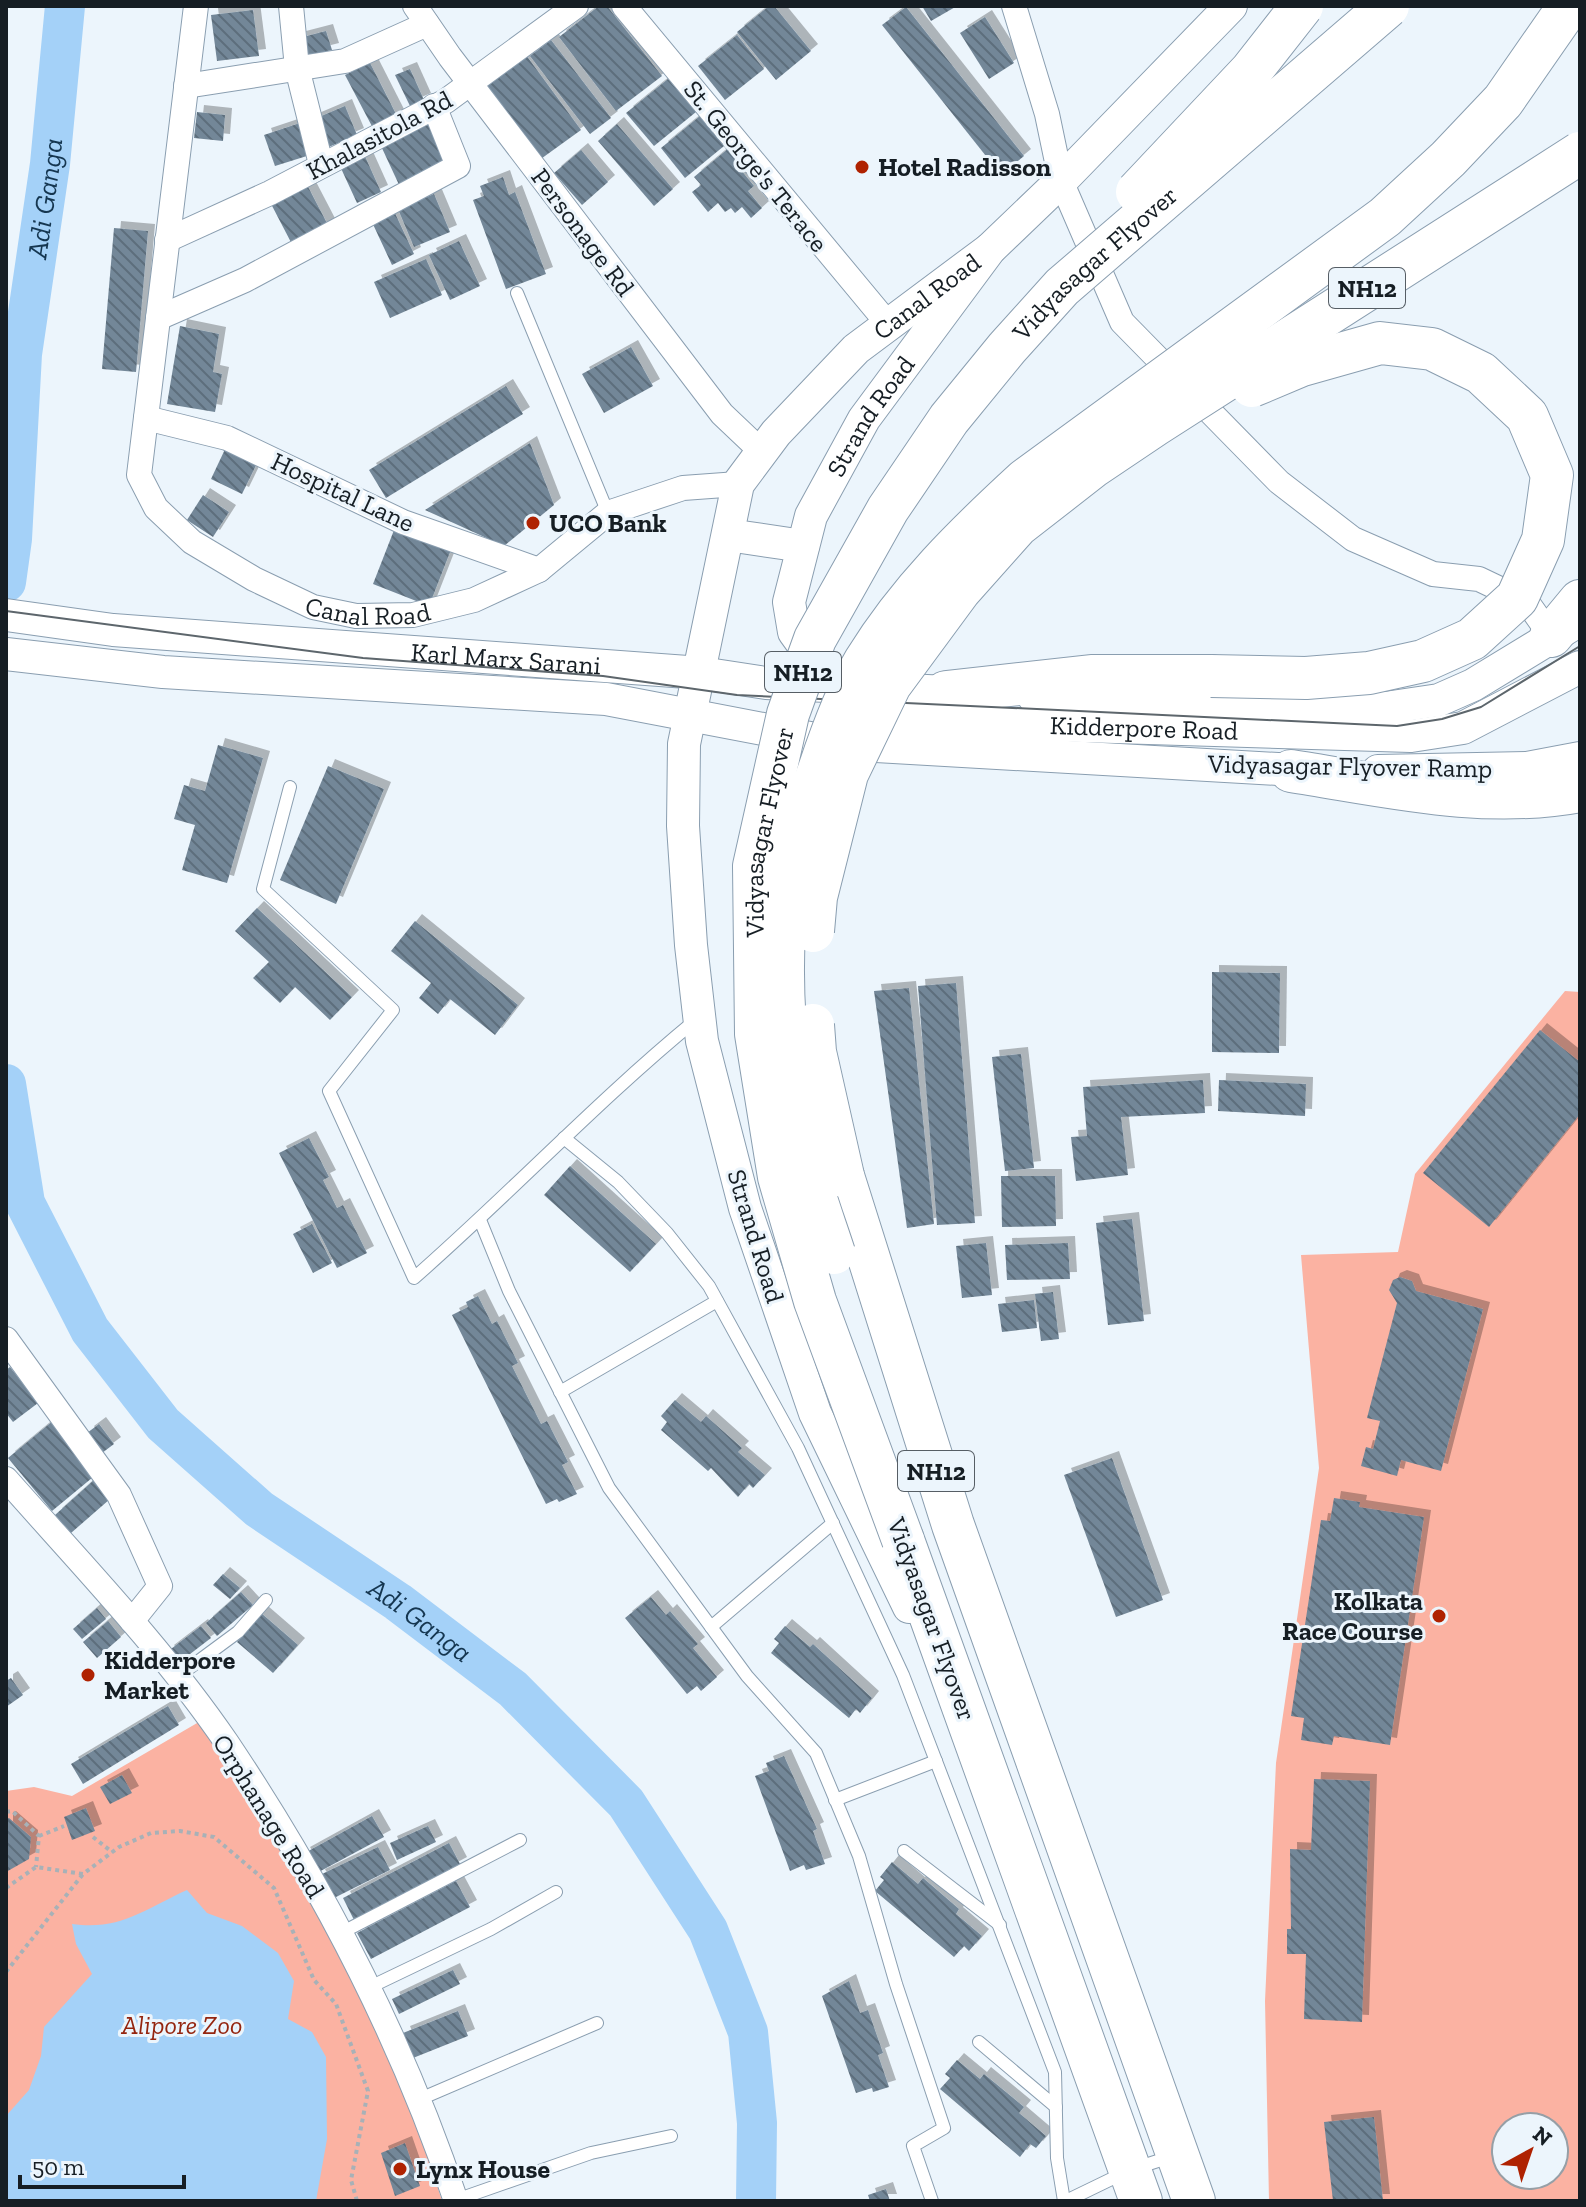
<svg xmlns="http://www.w3.org/2000/svg" width="1586" height="2207" font-family="'Zilla Slab',serif">
	<defs>
		<pattern id="building-back-hatch" width="6" height="6" patternUnits="userSpaceOnUse" patternTransform="scale(2)"><rect width="6" height="6" fill="#738798"/><path d="M-1 5l2 2M0 0l6 6M5-1l2 2" fill="none" stroke="#5d6e7c"/></pattern>
		<filter id="shadow"><feDropShadow dx="7" dy="-7" stdDeviation="0" flood-color="#0004"/></filter>
	</defs>
	<rect width="100%" height="100%" fill="#ecf5fc"/>
	<!-- park -->
	<g fill="#fbb2a2" fill-rule="evenodd">
		<path d="M1565,991L1580,992V2201H1269L1265,2001L1276,1763L1319,1468L1301,1255L1398,1252L1415,1174ZM1506,2127H1554V2175H1506Z"/>
		<path d="M204,1719L226,1748L390,2039L442,2201H6V1791L34,1787L72,1796Z"/>
	</g>
	<!-- water -->
	<path fill="#a4d1f8" d="M187,1890L207,1913L242,1926L278,1953L294,1981L288,2019L312,2032L326,2057L327,2139L316,2201H6V2116L29,2090L41,2056L44,2027L92,1974L76,1944L72,1924C120,1931 145,1909 187,1890Z"/>
	<g fill="none" stroke-linecap="round" stroke-linejoin="round">
		<!-- river -->
		<g stroke="#a4d1f8" stroke-width="40">
			<path id="s1" d="M6,582L12,539L22,354L50,164L65,6"/>
			<path id="s2" d="M6,1084L25,1203L90,1330L163,1424L259,1509L398,1602L513,1689L626,1803L708,1930L748,2032L757,2123L756,2201"/>
		</g>
	</g>
	<!-- building -->
	<g fill="url(#building-back-hatch)" filter="url(#shadow)">
		<path d="M599,6H607L662,76L616,111L559,37Z"/>
		<path d="M769,6H774L811,51L776,80L737,32Z"/>
		<path d="M922,6H957L931,21Z"/>
		<path d="M906,7L1024,156L1001,175L882,25Z"/>
		<path d="M253,10L259,56L217,61L211,15Z"/>
		<path d="M985,17L1014,63L989,79L960,33Z"/>
		<path d="M326,31L332,50L304,57L299,38Z"/>
		<path d="M737,35L764,69L725,100L698,66Z"/>
		<path d="M551,40L611,118L590,134L530,56Z"/>
		<path d="M526,55L581,130L538,161L483,86Z"/>
		<path d="M370,63L399,120L375,132L345,75Z"/>
		<path d="M410,69L424,100L410,106L395,75Z"/>
		<path d="M668,79L696,112L654,146L626,113Z"/>
		<path d="M345,106L357,135L324,149L312,120Z"/>
		<path d="M197,112L225,115L223,141L194,138Z"/>
		<path d="M700,116L724,146L685,178L661,148Z"/>
		<path d="M300,123L310,155L275,166L264,135Z"/>
		<path d="M432,123L453,165L401,189L381,146Z"/>
		<path d="M617,124L673,189L654,206L598,141Z"/>
		<path d="M729,148L740,161L736,164L754,186L748,191L762,208L751,218L742,207L735,213L731,208L725,212L718,203L708,212L692,192L701,185L694,177Z"/>
		<path d="M581,150L608,182L582,205L554,173Z"/>
		<path d="M363,152L381,192L357,203L339,164Z"/>
		<path d="M503,177L509,195L515,192L546,274L506,289L473,200L484,196L480,186Z"/>
		<path d="M305,181L331,231L295,250L269,200Z"/>
		<path d="M434,194L450,232L414,247L398,209Z"/>
		<path d="M393,209L414,254L392,265L371,220Z"/>
		<path d="M114,228L148,231L136,372L102,369Z"/>
		<path d="M459,241L480,286L450,300L429,255Z"/>
		<path d="M426,259L442,295L390,318L374,282Z"/>
		<path d="M180,326L219,334L213,372L222,374L215,412L167,404Z"/>
		<path d="M631,347L653,386L604,413L582,374Z"/>
		<path d="M506,386L523,414L386,498L369,470Z"/>
		<path d="M530,443L554,505L504,546L425,510Z"/>
		<path d="M227,445L258,461L242,494L211,479Z"/>
		<path d="M203,495L229,512L213,537L187,520Z"/>
		<path d="M396,525L452,547L429,606L373,584Z"/>
		<path d="M218,745L263,758L227,883L182,870L195,825L174,819L184,785L205,791Z"/>
		<path d="M328,766L384,789L336,904L280,880Z"/>
		<path d="M257,908L352,997L330,1020L295,987L280,1003L253,978L269,962L235,931Z"/>
		<path d="M415,921L518,1005L495,1035L450,999L438,1014L419,998L431,983L391,951Z"/>
		<path d="M1212,972L1280,973L1279,1053L1212,1052Z"/>
		<path d="M956,983L975,1223L937,1225L918,986Z"/>
		<path d="M909,988L934,1224L907,1228L874,991Z"/>
		<path d="M1540,1030L1580,1062V1114L1489,1227L1423,1173Z"/>
		<path d="M1021,1054L1034,1168L1005,1171L992,1057Z"/>
		<path d="M1203,1080L1205,1113L1121,1117L1128,1175L1076,1181L1071,1137L1087,1136L1083,1087Z"/>
		<path d="M1219,1080L1306,1084L1305,1116L1218,1111Z"/>
		<path d="M309,1138L329,1177L323,1180L337,1208L343,1205L367,1253L337,1268L279,1153Z"/>
		<path d="M570,1166L656,1244L630,1272L544,1195Z"/>
		<path d="M1001,1176H1055L1056,1226L1002,1227Z"/>
		<path d="M1132,1219L1144,1321L1108,1325L1096,1223Z"/>
		<path d="M312,1224L332,1263L313,1273L293,1234Z"/>
		<path d="M986,1243L992,1295L962,1298L956,1246Z"/>
		<path d="M1068,1243L1070,1279L1007,1280L1005,1245Z"/>
		<path d="M1400,1277L1412,1281L1416,1291L1483,1309L1441,1471L1401,1460L1397,1476L1361,1466L1366,1447L1373,1449L1380,1421L1367,1418L1397,1303L1389,1290L1393,1280Z"/>
		<path d="M1053,1292L1059,1339L1041,1341L1035,1294Z"/>
		<path d="M478,1296L492,1324L497,1321L518,1363L512,1366L541,1424L547,1421L568,1462L562,1465L577,1494L559,1502L557,1499L546,1504L452,1315L468,1307L466,1302Z"/>
		<path d="M1034,1300L1037,1328L1002,1332L998,1304Z"/>
		<path d="M10,1367L38,1403L13,1422L6,1413V1370Z"/>
		<path d="M675,1400L701,1422L706,1416L742,1448L738,1452L765,1475L753,1488L749,1484L738,1497L711,1468L708,1471L661,1430L667,1422L661,1416Z"/>
		<path d="M54,1420L98,1473L52,1511L8,1458Z"/>
		<path d="M99,1424L114,1444L102,1453L87,1433Z"/>
		<path d="M1112,1458L1163,1600L1116,1617L1064,1475Z"/>
		<path d="M94,1480L110,1499L71,1533L55,1515Z"/>
		<path d="M1334,1498L1360,1502L1359,1507L1424,1517L1390,1745L1334,1736L1332,1745L1301,1740L1304,1718L1291,1716L1321,1520L1330,1521Z"/>
		<path d="M223,1574L240,1588L230,1599L213,1585Z"/>
		<path d="M241,1592L253,1605L217,1636L206,1623Z"/>
		<path d="M651,1597L666,1615L670,1611L698,1644L693,1648L717,1677L701,1691L697,1686L687,1694L625,1618Z"/>
		<path d="M97,1608L106,1619L82,1639L73,1629Z"/>
		<path d="M261,1613L298,1645L273,1673L237,1642Z"/>
		<path d="M108,1621L121,1637L97,1658L83,1642Z"/>
		<path d="M201,1626L211,1638L177,1664L167,1652Z"/>
		<path d="M785,1626L810,1647L813,1644L872,1698L860,1713L856,1709L849,1718L771,1653L779,1643L774,1639Z"/>
		<path d="M11,1678L23,1695L6,1707V1681Z"/>
		<path d="M168,1706L179,1725L83,1784L71,1764Z"/>
		<path d="M784,1756L817,1829L813,1831L825,1864L806,1870L804,1865L790,1871L755,1776L769,1771L766,1763Z"/>
		<path d="M122,1775L132,1793L110,1804L100,1787Z"/>
		<path d="M1314,1779L1370,1781L1362,2022L1304,2019L1306,1954H1287V1929H1291L1290,1849L1311,1850Z"/>
		<path d="M86,1808L95,1831L72,1840L64,1817Z"/>
		<path d="M372,1816L384,1837L315,1874L303,1854Z"/>
		<path d="M9,1818L31,1837L29,1859L6,1872V1819Z"/>
		<path d="M428,1826L436,1842L397,1860L390,1843Z"/>
		<path d="M449,1843L460,1864L354,1920L343,1898Z"/>
		<path d="M378,1847L390,1870L330,1900L318,1876Z"/>
		<path d="M892,1862L918,1884L923,1878L959,1909L956,1914L982,1936L969,1951L964,1946L954,1957L875,1891L884,1880L880,1877Z"/>
		<path d="M456,1881L470,1907L371,1959L357,1933Z"/>
		<path d="M453,1970L460,1984L399,2014L392,1999Z"/>
		<path d="M849,1981L860,2013L868,2010L883,2053L878,2055L889,2087L873,2092L872,2088L856,2093L822,1996Z"/>
		<path d="M458,2011L468,2036L413,2058L403,2033Z"/>
		<path d="M957,2060L980,2079L984,2074L1024,2107L1019,2113L1046,2136L1036,2148L1030,2144L1020,2157L940,2089L950,2078L945,2074Z"/>
		<path d="M1374,2117L1383,2201H1333L1324,2122Z"/>
		<path d="M405,2143L420,2186L395,2196L381,2153Z"/>
		<path d="M886,2189L890,2201H870L868,2195Z"/>
	</g>
	<g fill="none" stroke-linecap="round" stroke-linejoin="round">
		<defs>
			<g id="lane">
				<path d="M517,293L608,513"/>
				<path d="M290,787L263,889L393,1010L329,1091L414,1278C510,1194 598,1100 697,1019"/>
				<path d="M564,1138L618,1182L667,1233L709,1286L798,1448L903,1675L1055,2072L1057,2158L1064,2201"/>
				<path d="M480,1220L509,1291L609,1488L747,1676L816,1753L859,1856L896,1984L944,2128L913,2146L932,2201"/>
				<path d="M560,1392L717,1301"/>
				<path d="M711,1627L833,1523"/>
				<path d="M177,1677L238,1632L266,1600"/>
				<path d="M835,1800L936,1761"/>
				<path d="M904,1851L1000,1925"/>
				<path d="M339,1934L520,1840"/>
				<path d="M368,1988L491,1929L556,1892"/>
				<path d="M979,2042L1056,2107"/>
				<path d="M420,2099L597,2023"/>
				<path d="M456,2200L591,2153L671,2136"/>
				<path d="M1066,2201L1130,2170L1170,2157"/>
			</g>
			<g id="street">
				<path id="s3" d="M196,6L139,475L156,508L192,542L254,579L313,607L356,616L413,615L474,600L539,570L608,513L683,488L738,484"/>
				<path d="M291,6L297,68L321,164"/>
				<path d="M415,6L450,57L722,414L761,451"/>
				<path d="M624,6L889,325"/>
				<path d="M1014,6L1047,114L1061,181L1122,322L1279,482L1353,539L1433,574L1479,579L1527,602L1551,636"/>
				<path d="M186,86L345,61L427,24"/>
				<path d="M167,240L270,193L446,101L576,6"/>
				<path d="M158,318L245,280L458,166L434,106"/>
				<path d="M146,418L227,438L403,522L539,570"/>
				<path d="M6,1339L119,1495L160,1586L132,1621"/>
				<path d="M6,1479C82,1565 162,1648 227,1743C322,1885 402,2039 456,2201"/>
			</g>
			<g id="secondary">
				<path d="M728,535L803,546"/>
				<path id="s4" d="M6,615L113,630L701,673L766,683L967,693"/>
				<path d="M6,654L163,672L606,699L841,744L1312,771"/>
				<path id="s5" d="M820,668L794,632L789,602L811,516L864,419L990,249L1061,181L1231,6"/>
				<path d="M1033,696L1385,708L1439,700L1473,685L1570,626"/>
				<path id="s6" d="M854,719L1411,736L1463,728L1580,667"/>
				<path d="M1378,771L1527,768L1580,758"/>
				<path id="s7" d="M909,1607L815,1413L745,1208L702,1041L691,945L683,826L684,744L738,484L776,433L856,349L990,249"/>
			</g>
			<g id="highway">
				<path d="M1551,636L1580,601"/>
				<path d="M946,692L1091,676H1211"/>
				<path d="M1291,771C1388,786 1483,809 1580,791"/>
				<path d="M843,1176L953,1525L1194,2201"/>
				<path d="M903,1540L1141,2201"/>
			</g>
		</defs>
		<!-- lane casing -->
		<use href="#lane" stroke="#8a9eb0" stroke-width="14"/>
		<!-- street casing -->
		<use href="#street" stroke="#8a9eb0" stroke-width="26"/>
		<!-- secondary casing -->
		<use href="#secondary" stroke="#8a9eb0" stroke-width="34"/>
		<!-- highway casing -->
		<use href="#highway" stroke="#8a9eb0" stroke-width="44"/>
		<!-- path -->
		<g stroke="#a8b1b7" stroke-width="4" stroke-dasharray="4 4" stroke-linecap="butt">
			<path d="M6,1812L12,1811L39,1836L36,1867"/>
			<path d="M39,1836L64,1826"/>
			<path d="M93,1837L112,1852"/>
			<path d="M6,1888L36,1867L83,1874L119,1847L151,1833L180,1831L214,1837L274,1888L314,1980L336,2004L368,2091L351,2180L357,2201"/>
			<path d="M6,1972L83,1874"/>
		</g>
		<!-- lane -->
		<use href="#lane" stroke="#fff" stroke-width="12"/>
		<!-- street -->
		<use href="#street" stroke="#fff" stroke-width="24"/>
		<!-- secondary -->
		<use href="#secondary" stroke="#fff" stroke-width="32"/>
		<!-- highway -->
		<use href="#highway" stroke="#fff" stroke-width="42"/>
		<!-- tram -->
		<path stroke="#5d666c" stroke-width="2" d="M6,611L363,658L603,676L737,695L1397,726L1442,719L1481,707L1580,646"/>
		<defs>
			<g id="highway-bridge">
				<path d="M1137,192L1251,71L1302,6"/>
				<path d="M1211,676L1306,678L1369,673L1423,661L1472,639L1517,598L1543,540L1552,475L1527,416L1481,373L1432,349L1380,343L1302,365L1252,386"/>
				<path d="M813,931L816,897L847,774L890,685L960,590L1017,526L1094,466L1155,425L1580,153"/>
				<path d="M813,1025L815,1052L843,1176"/>
				<path d="M834,1253C824,1222 812,1191 805,1160C782,1054 773,936 799,830C804,808 813,787 820,767C832,731 846,693 865,661C908,591 965,535 1025,480L1385,217L1448,159L1503,101L1569,6"/>
				<path id="s8" d="M903,1540L815,1301L779,1177L756,1034L754,866L788,714L815,639L888,509L949,419L1007,348L1062,287L1388,6"/>
			</g>
		</defs>
		<!-- highway-bridge casing -->
		<use href="#highway-bridge" stroke="#8a9eb0" stroke-width="44" stroke-linecap="butt"/>
		<!-- highway-bridge -->
		<use href="#highway-bridge" stroke="#fff" stroke-width="42"/>
	</g>
	<!-- markers -->
	<g fill="#af2201" stroke="#ecf5fc" stroke-width="3">
		<circle cx="862" cy="167" r="8"/>
		<circle cx="533" cy="523" r="8"/>
		<circle cx="1439" cy="1616" r="8"/>
		<circle cx="88" cy="1675" r="8"/>
		<circle cx="400" cy="2169" r="8"/>
	</g>
	<g text-anchor="middle" dominant-baseline="central" stroke-width="6" stroke-linejoin="round" paint-order="stroke">
		<!-- shield labels -->
		<g fill="#ecf5fc" stroke="#565e65" stroke-width="2">
			<rect x="1329" y="268" width="76" height="40" rx="6"/>
			<rect x="765" y="652" width="76" height="40" rx="6"/>
			<rect x="898" y="1451" width="76" height="40" rx="6"/>
		</g>
		<g font-size="24" font-weight="bold" fill="#161e24">
			<text x="1367" y="288">NH12</text>
			<text x="803" y="672">NH12</text>
			<text x="936" y="1471">NH12</text>
		</g>
		<!-- street labels -->
		<g font-size="26" fill="#161e24" stroke="#ecf5fc">
			<text transform="translate(379 135) rotate(-28)">Khalasitola Rd</text>
			<text transform="translate(756 166) rotate(51)">St. George's Terace</text>
			<text transform="translate(583 232) rotate(53)">Personage Rd</text>
			<text stroke="none"><textPath href="#s8" startOffset="1404">Vidyasagar Flyover</textPath></text>
			<text stroke="none"><textPath href="#s7" startOffset="1436">Canal Road</textPath></text>
			<text stroke="none"><textPath href="#s5" startOffset="280">Strand Road</textPath></text>
			<text transform="translate(343 492) rotate(25)">Hospital Lane</text>
			<text stroke="none"><textPath href="#s3" startOffset="752">Canal Road</textPath></text>
			<text stroke="none"><textPath href="#s4" startOffset="502">Karl Marx Sarani</textPath></text>
			<text stroke="none"><textPath href="#s6" startOffset="290">Kidderpore Road</textPath></text>
			<text transform="translate(1350 766) rotate(1)">Vidyasagar Flyover Ramp</text>
			<text stroke="none"><textPath href="#s8" startOffset="732">Vidyasagar Flyover</textPath></text>
			<text transform="translate(756 1236) rotate(73)">Strand Road</text>
			<text transform="translate(932 1619) rotate(70)">Vidyasagar Flyover</text>
			<text transform="translate(269 1816) rotate(58)">Orphanage Road</text>
		</g>
		<!-- poi labels -->
		<g font-size="26" font-weight="bold" fill="#161e24" stroke="#ecf5fc" text-anchor="start">
			<text x="878" y="167">Hotel Radisson</text>
			<text x="549" y="523">UCO Bank</text>
			<text x="1423" y="1601" text-anchor="end">Kolkata<tspan x="1423" dy="30">Race Course</tspan></text>
			<text x="104" y="1660">Kidderpore<tspan x="104" dy="30">Market</tspan></text>
			<text x="416" y="2169">Lynx House</text>
		</g>
		<!-- park labels -->
		<g font-size="26" font-style="italic" fill="#94250f" stroke="#ecf5fc">
			<text x="182" y="2025">Alipore Zoo</text>
		</g>
		<!-- water labels -->
		<g font-size="28" font-style="italic" fill="#153650" stroke="#ecf5fc">
			<text stroke="none"><textPath href="#s1" startOffset="386">Adi Ganga</textPath></text>
			<text stroke="none"><textPath href="#s2" startOffset="706">Adi Ganga</textPath></text>
		</g>
	</g>
	<!-- border -->
	<rect width="1586" height="2207" fill="none" stroke="#161e24" stroke-width="16"/>
	<!-- north arrow -->
	<g transform="translate(1530 2151) rotate(40)"><circle r="38" fill="#ecf5fc" stroke="#969fa6" stroke-width="2"/>
	<path d="M0-6L14 30L0 20L-14 30Z" fill="#af2201"/>
	<text y="-12" font-size="22" font-weight="bold" text-anchor="middle" fill="#161e24">N</text>
	</g>
	<!-- scale -->
	<path d="M20 2175v12h164v-12" fill="none" stroke="#161e24" stroke-width="4"/>
	<text x="32" y="2175" font-size="24" fill="#161e24" stroke="#ecf5fc" stroke-width="6" paint-order="stroke">50 m</text>
</svg>
